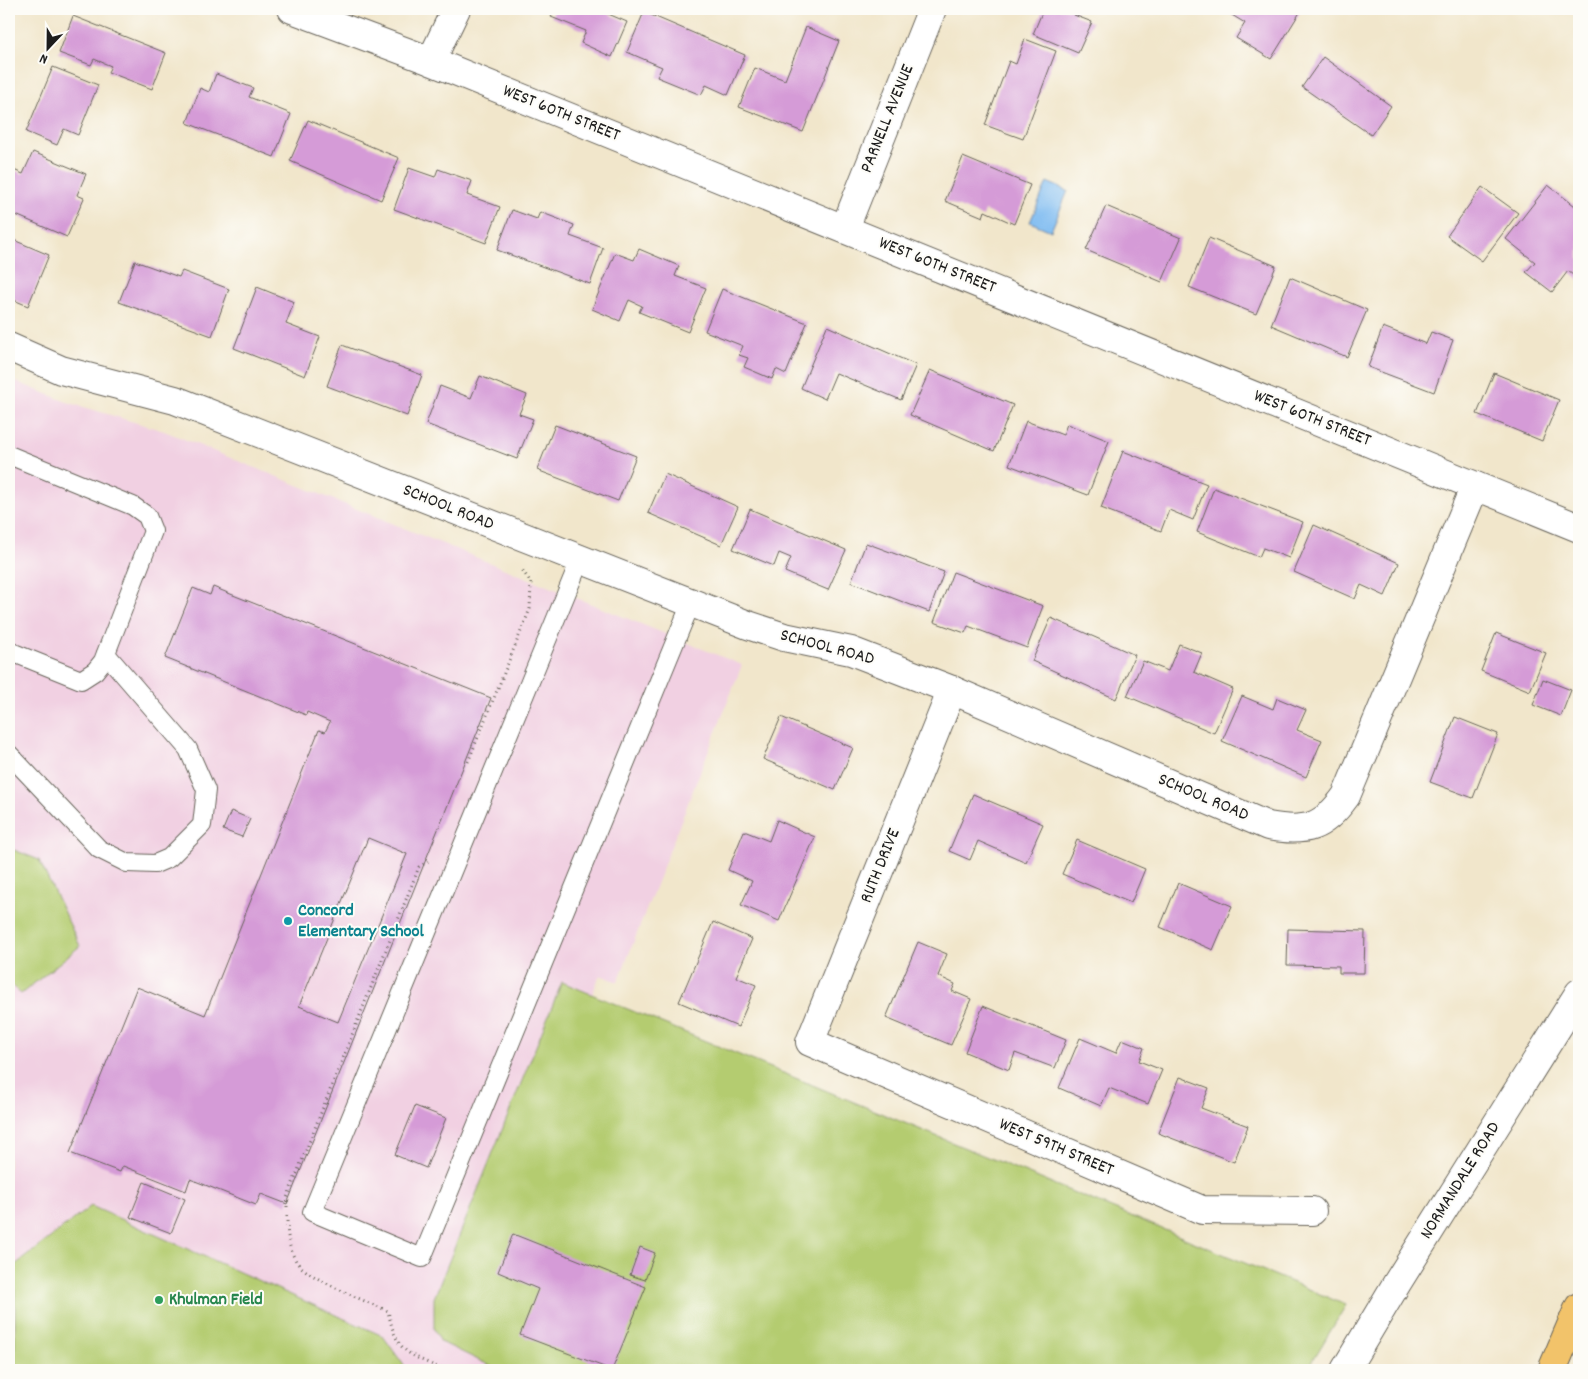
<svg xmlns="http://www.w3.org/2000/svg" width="1588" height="1379" font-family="Dekko,sans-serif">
	<rect width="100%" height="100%" fill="#fdfcf7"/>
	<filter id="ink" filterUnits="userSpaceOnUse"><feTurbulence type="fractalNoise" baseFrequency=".02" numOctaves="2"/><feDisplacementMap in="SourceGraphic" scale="10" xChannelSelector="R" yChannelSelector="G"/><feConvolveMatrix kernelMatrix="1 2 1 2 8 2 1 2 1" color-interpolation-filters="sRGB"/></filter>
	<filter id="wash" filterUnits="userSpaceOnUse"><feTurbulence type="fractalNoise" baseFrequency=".0096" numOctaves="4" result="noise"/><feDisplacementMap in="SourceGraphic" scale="20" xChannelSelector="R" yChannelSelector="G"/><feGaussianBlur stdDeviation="1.12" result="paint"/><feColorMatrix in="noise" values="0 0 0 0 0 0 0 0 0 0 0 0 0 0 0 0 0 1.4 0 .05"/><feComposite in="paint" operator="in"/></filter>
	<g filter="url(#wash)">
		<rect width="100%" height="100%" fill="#f1e6cb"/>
		<!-- built -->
		<path fill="#f1d0e2" d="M9,379L67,402L164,431L742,665L618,982L600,975L450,1346L507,1370H9Z"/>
		<!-- green -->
		<g fill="#b4cc70" stroke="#687446">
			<path d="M9,848L39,860L80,946L21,994L9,983Z"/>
			<path d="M562,982L1291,1282L1346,1305L1307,1370H499L441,1342L434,1329V1298Z"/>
			<path d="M91,1206L383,1336L405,1367L413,1370H15V1265Z"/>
		</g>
		<!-- water -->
		<path fill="#7ebbf1" stroke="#4d6c86" d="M1047,182L1068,191L1051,231L1030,222Z"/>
		<g id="blocks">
			<!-- building -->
			<g fill="#d59bd7" fill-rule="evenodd">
				<path d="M555,9H607L606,13L627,22L612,57L581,43L586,31L551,17Z"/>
				<path d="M1039,9H1077L1074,15L1092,22L1078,53L1033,34L1043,10Z"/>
				<path d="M1222,9H1302L1271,59L1236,38L1245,23Z"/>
				<path d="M644,12L745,55L728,95L706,85L701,95L657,77L662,67L627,52Z"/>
				<path d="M73,16L166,53L152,89L108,72L111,66L94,59L91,65L59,53Z"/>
				<path d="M806,27L839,41L803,132L739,107L755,68L785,80Z"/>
				<path d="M1025,39L1056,51L1023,139L985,125L1009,61L1016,64Z"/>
				<path d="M1323,57L1391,106L1371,135L1302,87Z"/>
				<path d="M53,67L98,85L78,135L64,129L57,145L26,132Z"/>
				<path d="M216,74L253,88L249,97L291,114L274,157L187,123L200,88L209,92Z"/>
				<path d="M308,120L399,158L381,200L290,161Z"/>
				<path d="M33,152L86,174L77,195L84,198L67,237L9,212V168L23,174Z"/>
				<path d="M963,157L1030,185L1014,224L985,211L983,217L945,201Z"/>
				<path d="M409,168L435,177L438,169L472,181L467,195L500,207L486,243L394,209Z"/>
				<path d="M1548,185L1579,209V280L1568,271L1552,292L1526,272L1535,262L1506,239Z"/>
				<path d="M1482,187L1518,213L1482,261L1447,236Z"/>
				<path d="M1106,206L1181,238L1162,282L1086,250Z"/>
				<path d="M512,210L537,219L540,212L574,225L570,236L603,248L590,284L497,250Z"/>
				<path d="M9,238L49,255L28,306L9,298Z"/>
				<path d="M1209,238L1276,266L1256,314L1189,287Z"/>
				<path d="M639,249L679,266L675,276L706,288L688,332L639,312L642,306L629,300L620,321L592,309L615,253L634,260Z"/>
				<path d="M135,261L179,277L182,271L229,289L212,336L119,302Z"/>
				<path d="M1290,277L1367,310L1347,357L1271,325Z"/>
				<path d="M257,287L294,302L286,324L320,337L305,376L234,348Z"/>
				<path d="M722,289L807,323L786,374L776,369L772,379L744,367L748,358L739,355L743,346L705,331Z"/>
				<path d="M827,326L916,365L901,400L836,373L825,399L801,388Z"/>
				<path d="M1383,327L1426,344L1431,332L1453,340L1434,392L1368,367Z"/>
				<path d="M342,345L422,375L407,416L327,386Z"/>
				<path d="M930,370L1013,405L994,451L910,415Z"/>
				<path d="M1494,373L1559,400L1542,441L1477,414Z"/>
				<path d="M480,376L527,395L519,414L533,419L517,459L426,424L440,386L471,398Z"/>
				<path d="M1026,421L1063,435L1067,424L1109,441L1088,495L1009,465Z"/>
				<path d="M555,425L636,456L618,501L537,470Z"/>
				<path d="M1123,451L1207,484L1193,520L1169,510L1161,531L1101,508Z"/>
				<path d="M665,474L738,507L721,545L648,513Z"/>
				<path d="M1214,488L1303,522L1289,558L1263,548L1259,557L1197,532Z"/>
				<path d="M750,509L846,550L828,590L785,572L791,558L779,553L774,566L733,549Z"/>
				<path d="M1314,525L1399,563L1385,596L1361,585L1355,599L1294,572Z"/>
				<path d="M866,543L944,572L929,612L851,582Z"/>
				<path d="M953,572L1043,606L1027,648L968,626L965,633L934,622Z"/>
				<path d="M213,587L491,698L287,1204L261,1194L256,1205L190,1179L186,1191L123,1166L120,1172L70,1153L137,987L205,1015L319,730L325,732L330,722L307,712L306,715L165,658L193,588L210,595ZM368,838L407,854L338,1022L299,1006Z"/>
				<path d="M1051,618L1135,655L1116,699L1032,661Z"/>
				<path d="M1496,633L1546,653L1530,691L1481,671Z"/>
				<path d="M1179,644L1202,653L1194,672L1233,689L1214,733L1127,696L1143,661L1168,671Z"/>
				<path d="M1543,679L1571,690L1561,716L1533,705Z"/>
				<path d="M1242,696L1273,709L1277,698L1306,710L1297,730L1322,740L1306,777L1222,741Z"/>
				<path d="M781,717L853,748L835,790L763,759Z"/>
				<path d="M1455,717L1498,734L1473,798L1430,782Z"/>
				<path d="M973,794L1043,824L1026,862L978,841L970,860L949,851Z"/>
				<path d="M231,811L250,819L242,837L223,830Z"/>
				<path d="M777,820L815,837L779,921L741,905L752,881L728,870L744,831L769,841Z"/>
				<path d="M1077,840L1145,869L1131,903L1062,874Z"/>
				<path d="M1178,883L1232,906L1213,950L1160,927Z"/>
				<path d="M713,922L752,939L736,977L756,985L738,1027L679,1002Z"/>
				<path d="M1288,929L1365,931L1364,973H1339V966L1287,965Z"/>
				<path d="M918,942L947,954L938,976L955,984L952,991L971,999L951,1045L886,1018Z"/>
				<path d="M983,1006L1066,1040L1055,1068L1015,1053L1009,1070L965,1052Z"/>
				<path d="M1080,1038L1116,1053L1122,1039L1144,1048L1139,1061L1162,1070L1148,1104L1109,1088L1101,1106L1059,1088Z"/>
				<path d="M1180,1077L1209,1088L1201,1108L1248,1126L1234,1162L1158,1133Z"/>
				<path d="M415,1106L446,1118L426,1168L395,1155Z"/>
				<path d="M144,1182L185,1199L171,1233L130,1217Z"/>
				<path d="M513,1234L646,1287L612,1370L520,1335L538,1289L498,1272Z"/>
				<path d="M640,1247L655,1253L645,1280L630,1275Z"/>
			</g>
		</g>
	</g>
	<g filter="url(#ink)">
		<use href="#blocks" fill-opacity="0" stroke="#676359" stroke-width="1"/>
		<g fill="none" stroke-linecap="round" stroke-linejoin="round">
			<defs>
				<g id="service">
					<path d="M9,455L133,506L147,516L153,531L103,661L95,671L81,680L9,651"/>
					<path d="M580,560L312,1212L422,1258L691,603"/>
					<path d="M9,754L99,849L127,863L155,864L169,858L202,825L206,790L188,749L106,654"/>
				</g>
				<g id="minor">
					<path d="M292,9L431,61L1579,528"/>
					<path d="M431,61L456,9"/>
					<path d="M845,228L932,9"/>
					<path d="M9,347L61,370L175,400L748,625L784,637L851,651L952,690L1268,826C1306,833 1323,828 1346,796L1475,486"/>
					<path d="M952,690L810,1042L1202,1210L1312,1211"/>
				</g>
				<path id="tertiary" d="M1345,1370L1397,1283L1579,993"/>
				<path id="motorway" d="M1552,1370L1579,1307"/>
			</defs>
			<!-- service casing -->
			<use href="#service" stroke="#676359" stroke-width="20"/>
			<!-- minor casing -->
			<use href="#minor" stroke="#676359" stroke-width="30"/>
			<!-- tertiary casing -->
			<use href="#tertiary" stroke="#676359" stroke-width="30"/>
			<!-- motorway casing -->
			<use href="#motorway" stroke="#676359" stroke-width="30"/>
			<!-- path -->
			<g stroke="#676359" stroke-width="3" stroke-dasharray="1 4" stroke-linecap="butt">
				<path d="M468,762L530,609L531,583L521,568"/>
				<path d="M287,1207V1198L419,867L430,860"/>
				<path d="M287,1216C287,1232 288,1247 296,1261C306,1278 368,1302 388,1311C397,1354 407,1353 444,1370"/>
			</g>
			<!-- service -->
			<use href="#service" stroke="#fff" stroke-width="18"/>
			<!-- minor -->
			<use href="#minor" stroke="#fff" stroke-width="28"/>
			<!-- tertiary -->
			<use href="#tertiary" stroke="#fff" stroke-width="28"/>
			<!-- motorway -->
			<use href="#motorway" stroke="#f2c36a" stroke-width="28"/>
		</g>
	</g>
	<!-- markers -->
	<circle fill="#0f9aa8" stroke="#fdfcf7" stroke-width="2" cx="288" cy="921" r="5"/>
	<circle fill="#2e9e5b" stroke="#fdfcf7" stroke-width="2" cx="159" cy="1300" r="5"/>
	<g text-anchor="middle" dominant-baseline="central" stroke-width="4" stroke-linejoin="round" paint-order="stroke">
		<!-- street labels -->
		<g font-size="18" fill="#1c1c1c" stroke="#fdfcf7">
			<text transform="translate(561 114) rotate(22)">WEST 60TH STREET</text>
			<text transform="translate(888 119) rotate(-68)">PARNELL AVENUE</text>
			<text transform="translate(937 266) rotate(22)">WEST 60TH STREET</text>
			<text transform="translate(1312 419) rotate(22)">WEST 60TH STREET</text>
			<text transform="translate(448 508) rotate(22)">SCHOOL ROAD</text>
			<text transform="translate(827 648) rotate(15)">SCHOOL ROAD</text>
			<text transform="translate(1203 798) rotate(23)">SCHOOL ROAD</text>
			<text transform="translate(881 866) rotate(-68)">RUTH DRIVE</text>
			<text transform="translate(1056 1148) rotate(23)">WEST 59TH STREET</text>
			<text transform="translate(1461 1181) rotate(-58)">NORMANDALE ROAD</text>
		</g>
		<!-- culture labels -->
		<g font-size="18" font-weight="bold" fill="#0d838f" stroke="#fdfcf7" text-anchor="start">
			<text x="298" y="911">Concord<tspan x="298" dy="21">Elementary School</tspan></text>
		</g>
		<!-- leisure labels -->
		<g font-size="18" font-weight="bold" fill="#27864d" stroke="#fdfcf7" text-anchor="start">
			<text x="169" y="1300">Khulman Field</text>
		</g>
	</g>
	<!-- margin -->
	<rect width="1588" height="1379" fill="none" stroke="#fdfcf7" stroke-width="30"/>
	<!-- north arrow -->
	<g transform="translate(48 48) rotate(202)" stroke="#fdfcf7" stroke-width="4" paint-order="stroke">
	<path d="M0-4L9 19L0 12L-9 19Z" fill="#1c1c1c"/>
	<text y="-8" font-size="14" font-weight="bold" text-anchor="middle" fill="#1c1c1c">N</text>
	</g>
</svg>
